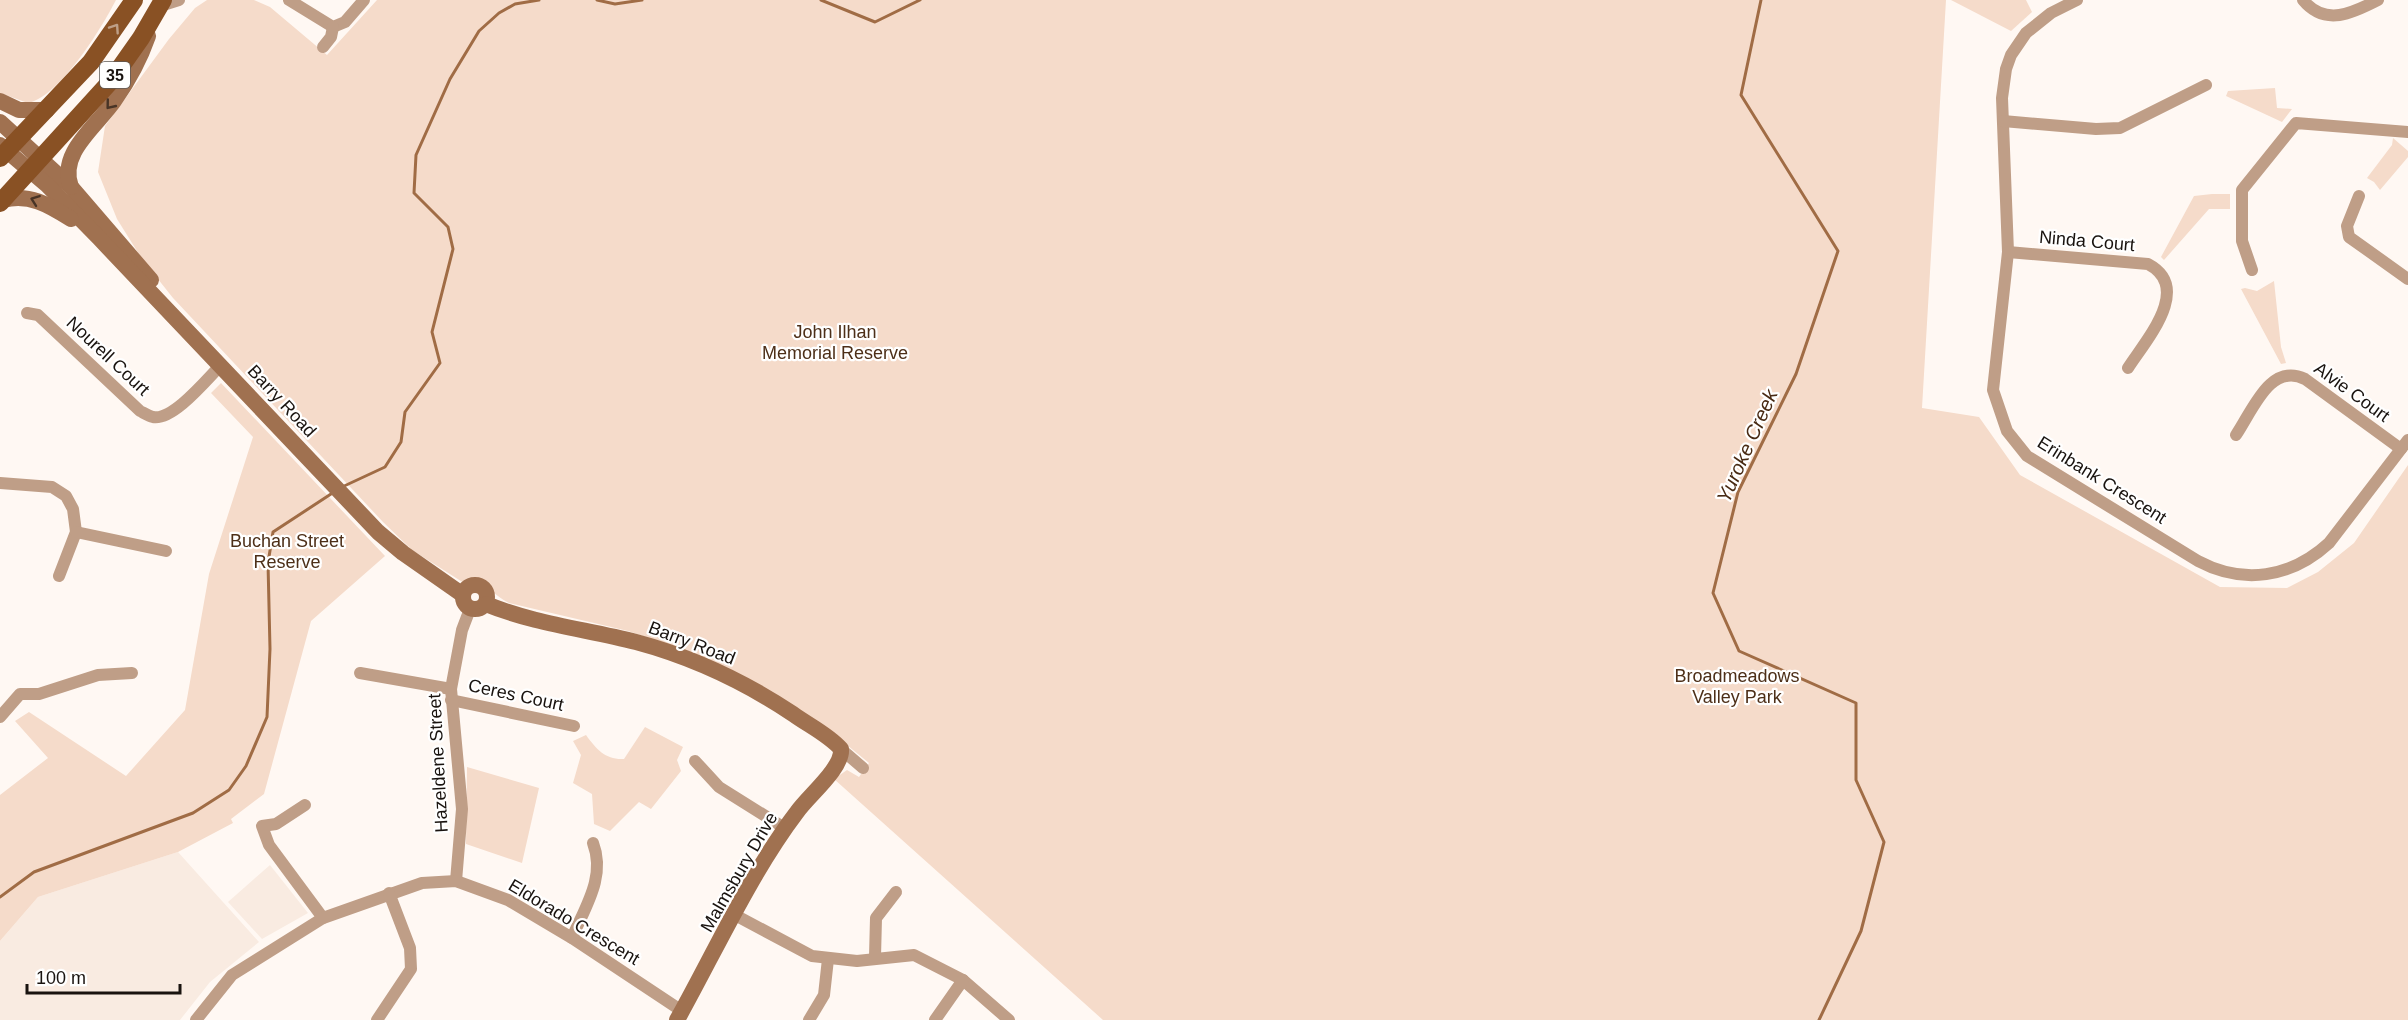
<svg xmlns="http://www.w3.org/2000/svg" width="2408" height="1020" font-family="Arial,sans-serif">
	<rect width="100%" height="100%" fill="#fff8f3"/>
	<!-- built -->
	<g fill="#f9ebe1">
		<path d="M178,852L259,942L210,982L180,1020H0V941L38,897Z"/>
		<path d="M270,865L308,913L262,939L228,902Z"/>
	</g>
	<!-- green -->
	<g fill="#f5dbca">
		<path d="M0,0H116C101,29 60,96 28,103L0,93Z"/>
		<path d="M207,0H254L270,7L327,55L377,0H1946L1922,408L1979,417L2020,475L2220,587L2287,588L2318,572L2354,543L2408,465V1020H1103L834,779L847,770L859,777L869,763L831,732L688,651L628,631L509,603C489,593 487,579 464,583L412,550L383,522L173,298L142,259L117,219L98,172L105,126L169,39L195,8Z"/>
		<path d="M1951,0H2026L2032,12L2011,31Z"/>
		<path d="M2275,88L2277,108L2292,109L2282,122L2226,96L2228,91Z"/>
		<path d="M2393,138L2408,151V157L2380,190L2374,182L2367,178L2392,145Z"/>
		<path d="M2212,194H2230V209H2209L2164,260L2161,257L2194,196Z"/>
		<path d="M2274,281L2281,347L2286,363L2281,364L2241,289L2245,288L2257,291Z"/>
		<path d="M221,383L385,556L311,621L264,794L231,819L233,823L178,852L38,897L0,941V795L48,758L15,721L29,712L126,776L185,710L209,574L253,437L211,393Z"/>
		<path d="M645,727L683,747L677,760L681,771L651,809L639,802L610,831L594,824L592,794L573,783L581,755L573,741L586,735C597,750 606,760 624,759Z"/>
		<path d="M467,767L539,788L522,863L466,844Z"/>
	</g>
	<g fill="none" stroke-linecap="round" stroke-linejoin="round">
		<!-- stream -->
		<g stroke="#a06c45" stroke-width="3">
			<path d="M597,0L615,4L642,0"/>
			<path d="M821,0L875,22L920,0"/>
			<path d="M1761,0L1741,95L1838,251L1796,374L1738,492L1713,593L1739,651L1856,703V780L1884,842L1861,931L1819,1020"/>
			<path d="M342,487L385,467L401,442L405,412L440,363L432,332L453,249L448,227L414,193L416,155L450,79L479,31L499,13L515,4L539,0"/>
			<path d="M0,897L34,872L193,813L229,790L246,766L267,717L270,649L268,563L273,532L334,492"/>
		</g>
		<!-- street -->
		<g stroke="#bf9e87" stroke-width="12">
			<path d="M289,0L333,27L345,22L364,0"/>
			<path d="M2077,0L2051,13L2026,33L2011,55L2006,69L2002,98L2008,252L1993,390L2007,431L2027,456L2198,561C2243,585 2291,578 2329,543L2408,440"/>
			<path d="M2303,0C2325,27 2353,13 2378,0"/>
			<path d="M160,6L179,0"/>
			<path d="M323,47L331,37L333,27"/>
			<path d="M2003,121L2096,129L2120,128L2206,85"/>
			<path d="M2359,196L2347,226L2349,237L2408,279"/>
			<path d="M2008,252L2148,264C2193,288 2146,340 2128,368"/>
			<path d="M2252,270L2242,241V190L2296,123L2408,132"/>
			<path d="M27,313L38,315L140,411C144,413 149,416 153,417C173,421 207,379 221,365"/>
			<path d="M2236,435C2253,410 2270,362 2305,379L2401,449"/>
			<path d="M0,483L52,487L66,496L73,509L76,532L59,576"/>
			<path d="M76,532L166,551"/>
			<path d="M360,673L451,689"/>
			<path d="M451,700L574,726"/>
			<path d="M0,717L20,694H39L98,675L132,673"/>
			<path d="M841,749L863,768"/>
			<path d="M695,761L719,787L786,829"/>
			<path d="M305,805L276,824L262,826L269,845L323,918"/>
			<path d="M456,881L462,809L451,689L462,630L470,609"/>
			<path d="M735,915L812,956L857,961L914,955L963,980L1009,1020"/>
			<path d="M572,938C585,907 606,877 593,843"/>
			<path d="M875,957L876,918L896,892"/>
			<path d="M196,1020L232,975L323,918L422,883L456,881L508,900L572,938L682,1011"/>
			<path d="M377,1020L411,969L410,948L389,893"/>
			<path d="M809,1020L824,995L828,959"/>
			<path d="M935,1020L963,980"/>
		</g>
		<!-- secondary -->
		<g stroke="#a07150" stroke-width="16">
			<path d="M0,101L19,110H47"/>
			<path d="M0,122L71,187L151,280"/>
			<path d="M0,145L47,185L99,238L378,532L403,553L463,595"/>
			<path d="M71,187C58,153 96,127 114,101C128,81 140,59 148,36"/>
			<path d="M3,200C29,193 49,205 71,219"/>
			<circle cx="475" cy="597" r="12"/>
			<path d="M486,604C535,624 585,629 636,642C692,657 745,682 793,714C808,725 829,735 841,749C843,768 808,796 797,812C750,874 715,952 677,1020"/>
		</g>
		<!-- primary -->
		<g stroke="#895124" stroke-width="18">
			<path d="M0,158L91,62L134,0"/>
			<path d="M0,203L110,82L141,38L163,0"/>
		</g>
	</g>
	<!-- one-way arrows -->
	<defs><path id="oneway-chevron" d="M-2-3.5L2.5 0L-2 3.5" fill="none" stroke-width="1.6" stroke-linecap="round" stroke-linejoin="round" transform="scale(1.5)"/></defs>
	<use stroke="#be9f87" href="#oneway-chevron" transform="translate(115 28) rotate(-56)"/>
	<g stroke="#483426">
		<use href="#oneway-chevron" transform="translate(110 105) rotate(129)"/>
		<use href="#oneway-chevron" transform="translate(35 200) rotate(-160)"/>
	</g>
	<g text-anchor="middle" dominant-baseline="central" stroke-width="4.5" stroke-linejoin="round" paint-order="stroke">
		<!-- shield labels -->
		<rect fill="#fff" stroke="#5e5a57" stroke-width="1.5" x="100" y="62" width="30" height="26" rx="4.5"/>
		<g font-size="16" font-weight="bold" fill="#19130f">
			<text x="115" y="75">35</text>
		</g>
		<!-- street labels -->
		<g font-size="18" fill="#19130f" stroke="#fff">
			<text transform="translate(2087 241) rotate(5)">Ninda Court</text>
			<text transform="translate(108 356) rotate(43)">Nourell Court</text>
			<text transform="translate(2352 392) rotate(36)">Alvie Court</text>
			<text transform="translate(282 401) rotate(47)">Barry Road</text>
			<text transform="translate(2102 480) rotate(32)">Erinbank Crescent</text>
			<text transform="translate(692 643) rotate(21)">Barry Road</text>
			<text transform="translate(516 695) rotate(12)">Ceres Court</text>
			<text transform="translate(438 763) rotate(-93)">Hazeldene Street</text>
			<text transform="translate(739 872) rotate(-60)">Malmsbury Drive</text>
			<text transform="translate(574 922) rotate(31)">Eldorado Crescent</text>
		</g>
		<!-- park labels -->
		<g font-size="18" fill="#4d2f18" stroke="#fff">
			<text x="835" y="332">John Ilhan<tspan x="835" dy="21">Memorial Reserve</tspan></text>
			<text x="287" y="541">Buchan Street<tspan x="287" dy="21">Reserve</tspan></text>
			<text x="1737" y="676">Broadmeadows<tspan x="1737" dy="21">Valley Park</tspan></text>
		</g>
		<!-- water labels -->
		<g font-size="20" font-style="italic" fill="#482a13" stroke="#fff">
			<text transform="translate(1747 446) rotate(-66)">Yuroke Creek</text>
		</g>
	</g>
	<!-- scale -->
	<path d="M27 984v9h153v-9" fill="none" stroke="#19130f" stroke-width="3"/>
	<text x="36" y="984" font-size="18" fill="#19130f" stroke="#ffffff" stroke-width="4.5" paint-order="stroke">100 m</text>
</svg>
